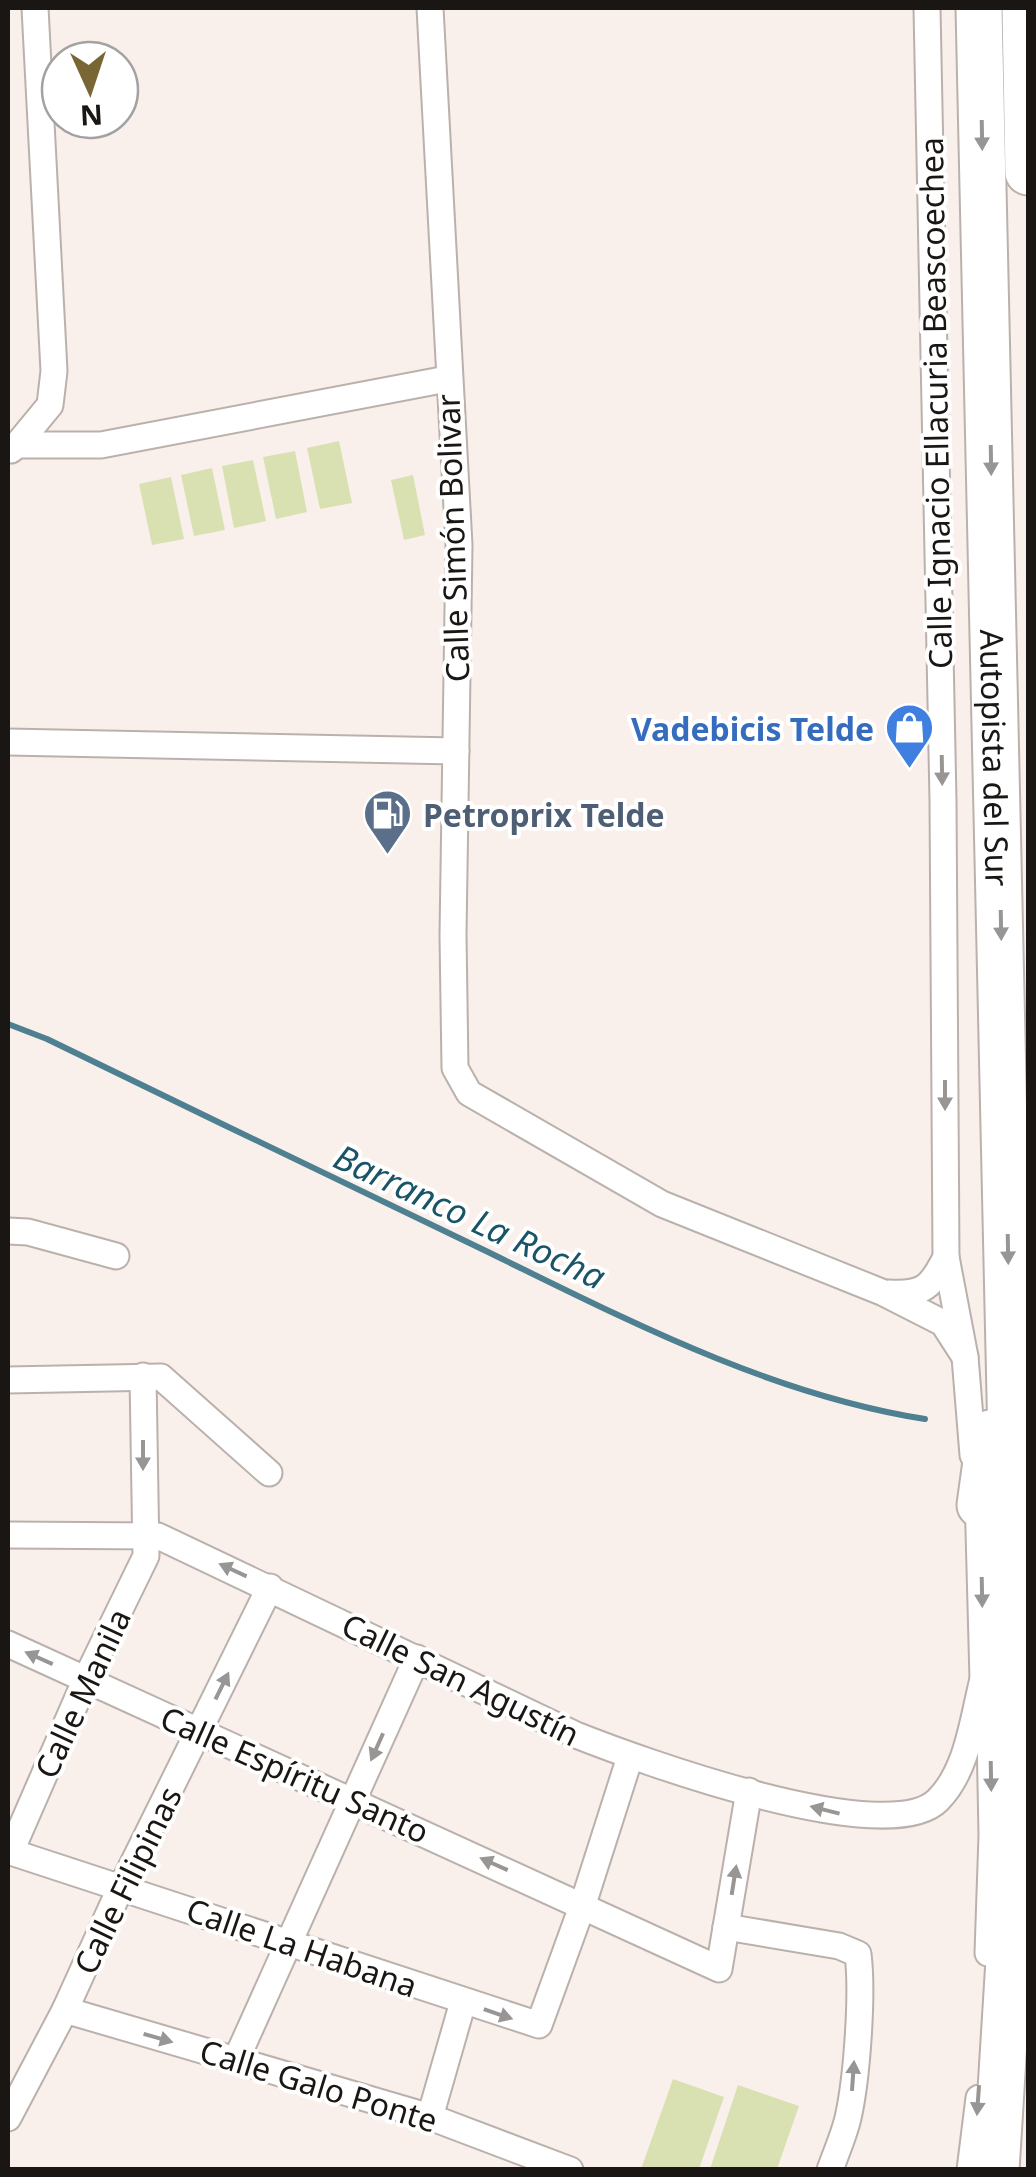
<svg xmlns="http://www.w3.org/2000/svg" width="1036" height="2177" font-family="'Noto Sans',sans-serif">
	<rect width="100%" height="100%" fill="#faf0eb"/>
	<!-- green -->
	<g fill="#d9e1b3">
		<path d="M339,441L352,503L320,509L307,448Z"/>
		<path d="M295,451L307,512L276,519L263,457Z"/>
		<path d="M253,460L266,521L234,528L222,466Z"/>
		<path d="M212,468L225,530L194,536L181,475Z"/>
		<path d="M413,475L425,535L404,540L391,480Z"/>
		<path d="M171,477L184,539L152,545L139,484Z"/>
		<path d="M673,2079L724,2097L699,2169H641Z"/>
		<path d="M738,2085L799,2106L777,2169H710Z"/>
	</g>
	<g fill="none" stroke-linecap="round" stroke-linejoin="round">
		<!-- stream -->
		<path stroke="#4e8091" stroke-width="6" d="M8,1024L47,1039C193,1110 340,1181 486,1251C625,1319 771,1395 925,1419"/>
		<defs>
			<g id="minor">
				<path d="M430,8L459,545L453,935L455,1068L469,1093L662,1204L884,1293L943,1323L965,1357"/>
				<path d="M17,445L50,405L54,371L35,8"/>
				<path d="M11,450L17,445H101L447,379"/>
				<path d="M8,742L456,751"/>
				<path d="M8,1231L28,1232L116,1256"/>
				<path d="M946,1257L965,1357L973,1455"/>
				<path d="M889,1293C924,1295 931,1287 946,1257L943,801L927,8"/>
				<path d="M8,1380L161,1377L269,1473"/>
				<path d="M978,1494L983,1679L990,1732L992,1835L988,1953"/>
				<path d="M8,1535L158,1536L576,1735C639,1760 888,1851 938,1800C968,1770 973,1718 983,1679"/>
				<path d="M8,1644L719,1969L749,1791"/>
				<path d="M8,1851L539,2025L583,1904L630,1757"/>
				<path d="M11,1851L86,1679L146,1556L143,1376"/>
				<path d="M726,1927L839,1946L858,1954C863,1994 857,2078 848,2118C844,2135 836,2153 830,2170"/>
				<path d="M65,2010L430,2117L570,2170"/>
				<path d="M236,2060L417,1658"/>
				<path d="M430,2117L463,2002"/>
				<path d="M8,2118L65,2010L115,1900L270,1587"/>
				<path d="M970,2170L979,2098"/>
			</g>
			<g id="motorway">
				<path id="s1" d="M979,8L1019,1799L996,2170"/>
				<path d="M1025,8L1028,172"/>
				<path d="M980,1505L990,1433"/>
			</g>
		</defs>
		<!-- minor casing -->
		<use href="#minor" stroke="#bab1ac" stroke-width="29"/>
		<!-- motorway casing -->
		<use href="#motorway" stroke="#bab1ac" stroke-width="49"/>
		<!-- minor -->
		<use href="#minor" stroke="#fff" stroke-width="25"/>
		<!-- motorway -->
		<use href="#motorway" stroke="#fff" stroke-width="45"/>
	</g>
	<!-- one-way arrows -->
	<defs><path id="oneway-solid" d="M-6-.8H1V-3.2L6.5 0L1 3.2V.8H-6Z" transform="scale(2.5)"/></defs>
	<g fill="#989695">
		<use href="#oneway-solid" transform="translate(982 135) rotate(89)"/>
		<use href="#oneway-solid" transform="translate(991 460) rotate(89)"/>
		<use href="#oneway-solid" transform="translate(942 770) rotate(89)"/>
		<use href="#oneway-solid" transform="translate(1001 925) rotate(89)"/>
		<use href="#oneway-solid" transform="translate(945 1095) rotate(90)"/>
		<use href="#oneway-solid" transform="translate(1008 1249) rotate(89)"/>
		<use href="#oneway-solid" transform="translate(143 1455) rotate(90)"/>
		<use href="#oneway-solid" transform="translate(233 1570) rotate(-155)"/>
		<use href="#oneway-solid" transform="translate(982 1592) rotate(89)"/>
		<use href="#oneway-solid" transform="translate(39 1658) rotate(-156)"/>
		<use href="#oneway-solid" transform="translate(222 1686) rotate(-64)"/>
		<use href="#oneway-solid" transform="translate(377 1747) rotate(114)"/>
		<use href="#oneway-solid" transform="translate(991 1776) rotate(89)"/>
		<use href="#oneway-solid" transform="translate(825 1810) rotate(-166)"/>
		<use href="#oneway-solid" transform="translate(494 1864) rotate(-156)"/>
		<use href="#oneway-solid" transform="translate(734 1880) rotate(-81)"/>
		<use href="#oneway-solid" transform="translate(498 2014) rotate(19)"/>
		<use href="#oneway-solid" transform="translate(158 2038) rotate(16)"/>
		<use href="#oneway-solid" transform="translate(853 2076) rotate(-86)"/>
		<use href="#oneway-solid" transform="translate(978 2100) rotate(94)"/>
	</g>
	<!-- icons -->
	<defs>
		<symbol id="shop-pin" viewBox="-11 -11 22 30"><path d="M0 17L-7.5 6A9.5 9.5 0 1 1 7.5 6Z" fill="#3f7fe0" stroke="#fff"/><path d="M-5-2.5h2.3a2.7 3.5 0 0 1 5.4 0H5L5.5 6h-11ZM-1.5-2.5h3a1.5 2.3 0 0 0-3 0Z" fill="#fff"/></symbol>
		<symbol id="fuel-pin" viewBox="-11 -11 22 30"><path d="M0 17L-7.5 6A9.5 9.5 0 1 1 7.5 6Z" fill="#5c6f8a" stroke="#fff"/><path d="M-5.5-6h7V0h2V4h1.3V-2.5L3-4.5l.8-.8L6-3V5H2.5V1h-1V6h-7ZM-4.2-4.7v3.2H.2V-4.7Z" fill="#fff"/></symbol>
	</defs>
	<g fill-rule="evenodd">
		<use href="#shop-pin" x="882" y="700" width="55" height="75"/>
		<use href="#fuel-pin" x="360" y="786" width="55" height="75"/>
	</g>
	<g text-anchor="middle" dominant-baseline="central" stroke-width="8" stroke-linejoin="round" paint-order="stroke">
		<!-- street labels -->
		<g font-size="32" fill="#191614" stroke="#fff">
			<text transform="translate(935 403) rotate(-91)">Calle Ignacio Ellacuria Beascoechea</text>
			<text transform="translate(452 538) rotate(-92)">Calle Simón Bolivar</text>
			<text stroke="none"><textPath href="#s1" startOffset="750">Autopista del Sur</textPath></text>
			<text transform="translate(461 1679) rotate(26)">Calle San Agustín</text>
			<text transform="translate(82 1693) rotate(-65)">Calle Manila</text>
			<text transform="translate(295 1774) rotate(24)">Calle Espíritu Santo</text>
			<text transform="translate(127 1880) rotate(-64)">Calle Filipinas</text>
			<text transform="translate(302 1947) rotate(19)">Calle La Habana</text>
			<text transform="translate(319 2085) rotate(17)">Calle Galo Ponte</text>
		</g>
		<!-- shop labels -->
		<g font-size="32" font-weight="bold" fill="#366cbe" stroke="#fff" text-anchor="end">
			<text x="874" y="728">Vadebicis Telde</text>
		</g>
		<!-- service labels -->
		<g font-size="32" font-weight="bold" fill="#4e5e75" stroke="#fff" text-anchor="start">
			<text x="423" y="814">Petroprix Telde</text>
		</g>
		<!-- water labels -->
		<g font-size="35" font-style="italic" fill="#195567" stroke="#fff">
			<text transform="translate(470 1216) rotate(25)">Barranco La Rocha</text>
		</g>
	</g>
	<!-- border -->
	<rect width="1036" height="2177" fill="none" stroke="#191614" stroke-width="20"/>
	<!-- north arrow -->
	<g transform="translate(90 90) rotate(177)"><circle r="48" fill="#ffffff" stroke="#a3a2a1" stroke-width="2.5"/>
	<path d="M0-8L18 38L0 25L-18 38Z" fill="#7a6535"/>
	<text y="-15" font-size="28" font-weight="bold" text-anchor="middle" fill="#191614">N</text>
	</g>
</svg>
